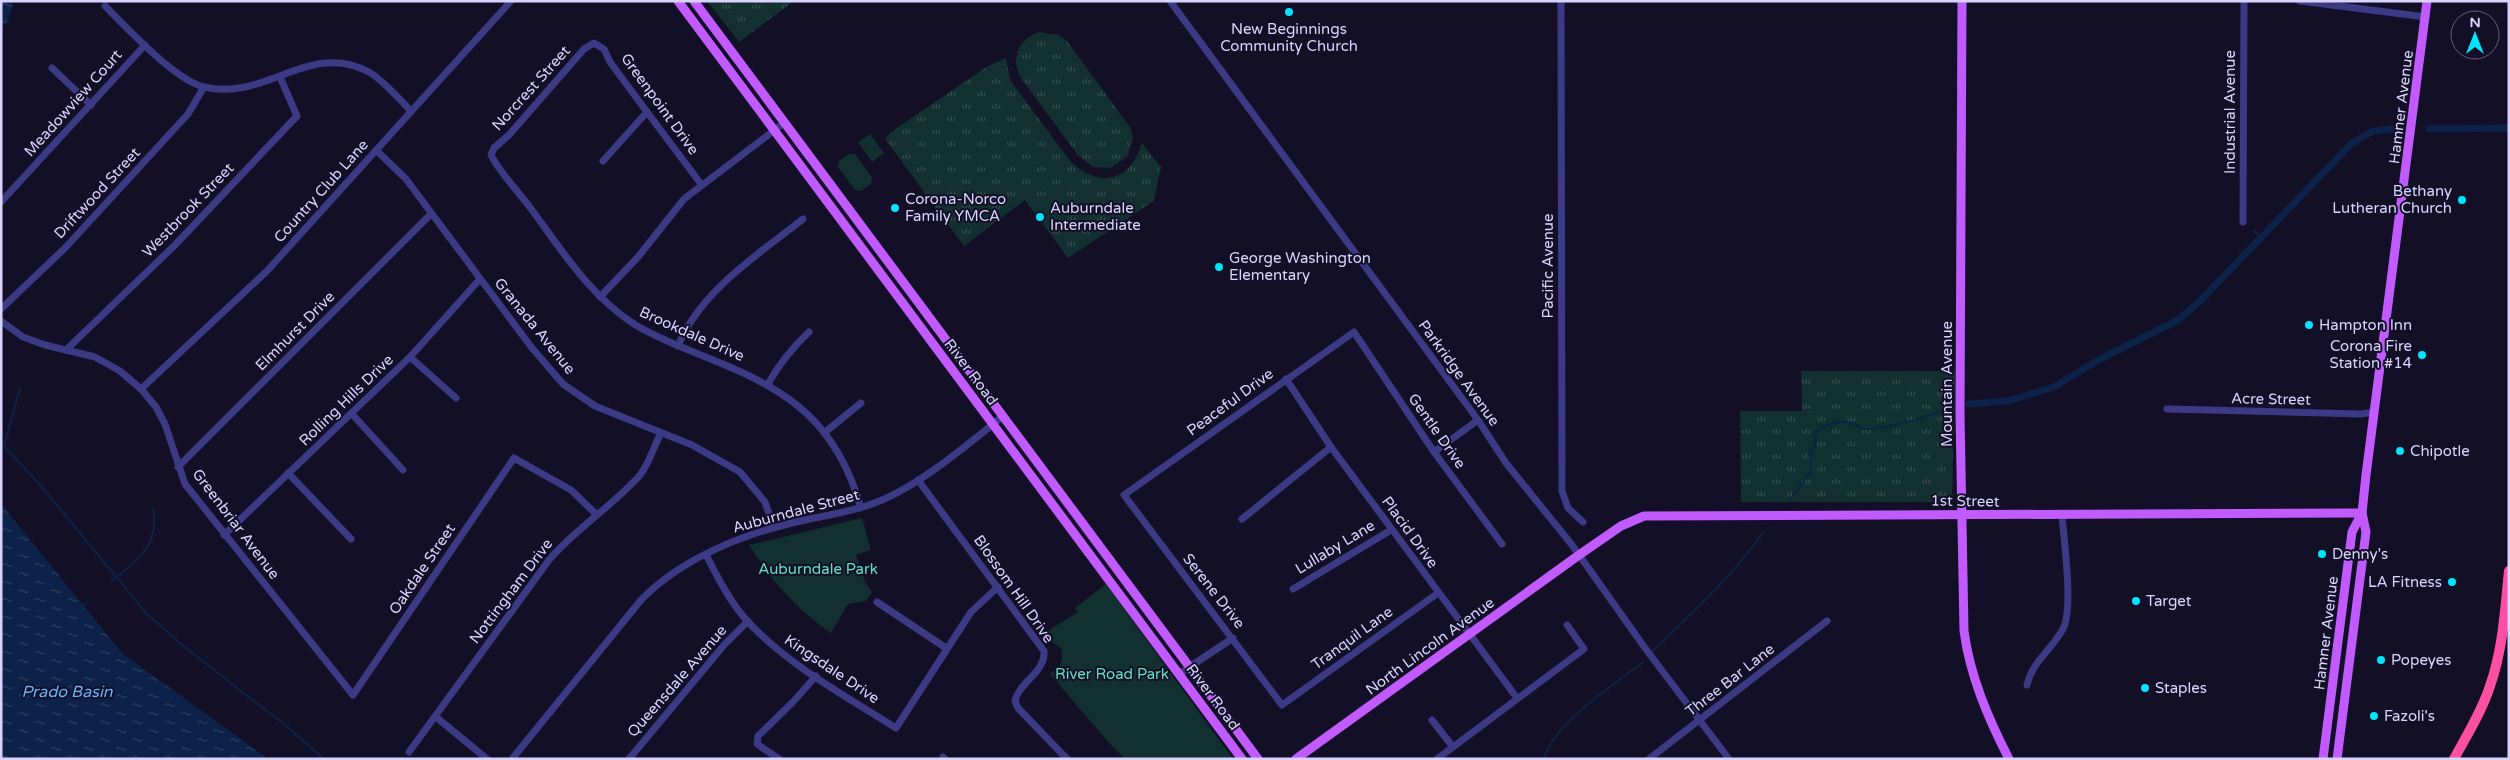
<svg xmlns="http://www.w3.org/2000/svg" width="2510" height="760" font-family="'Varela Round',sans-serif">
	<defs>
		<pattern id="grass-tufts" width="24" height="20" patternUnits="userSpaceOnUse" patternTransform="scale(1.25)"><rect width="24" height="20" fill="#12302f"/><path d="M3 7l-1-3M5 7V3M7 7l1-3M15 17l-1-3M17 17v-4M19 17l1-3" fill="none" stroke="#344d4e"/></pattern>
		<pattern id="water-ripples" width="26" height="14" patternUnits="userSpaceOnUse" patternTransform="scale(1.25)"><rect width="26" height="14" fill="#0c2248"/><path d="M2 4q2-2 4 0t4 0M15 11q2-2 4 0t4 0" fill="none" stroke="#2f4163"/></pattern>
	</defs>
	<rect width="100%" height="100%" fill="#130f26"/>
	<!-- grass -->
	<g fill="url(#grass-tufts)">
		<path d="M707,1H794L739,42Z"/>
		<path d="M1039,32L1059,35L1067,41L1130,127L1133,137L1128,156L1111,168L1093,167L1078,155L1020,77C1011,57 1018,40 1039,32Z"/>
		<path d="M1006,58L1010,80L1071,162C1100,189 1131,181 1142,143L1161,167L1154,201L1068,258L1025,200L964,246L885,139L891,132L988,66Z"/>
		<path d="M1801,371H1955L1952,502H1741L1740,411H1802Z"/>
	</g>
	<!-- green -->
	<g fill="#12302f">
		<path d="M870,134L884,153L872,162L858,142Z"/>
		<path d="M849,154H855L872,178L871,184L861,191L855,190L838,167L839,161Z"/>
		<path d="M862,518L871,550L856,555L865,582L872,592L866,601L848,604L831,633C796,609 771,580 749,545Z"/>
		<path d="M1106,584L1233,759H1125L1109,743L1050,674C1061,666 1064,661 1061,648L1041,635L1078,612L1075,608Z"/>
	</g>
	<!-- water -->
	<g fill="url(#water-ripples)">
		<path d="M1,1H14L7,22L1,28Z"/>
		<path d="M1,504L122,653L268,759H1Z"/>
	</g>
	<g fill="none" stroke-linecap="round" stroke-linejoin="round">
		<!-- stream -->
		<g stroke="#0c2248" stroke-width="2">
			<path d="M2254,231L2262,238"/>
			<path d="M20,388L4,446L42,487L146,613L182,645L285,725L324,759"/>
			<path d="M1790,500L1811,471L1810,454L1816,441L1814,433C1825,424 1840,419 1854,424C1857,425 1860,428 1864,429C1883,430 1938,415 1953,405"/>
			<path d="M111,582C137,560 160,547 153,508"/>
			<path d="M81,607L87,602"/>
			<path d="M1652,652C1691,614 1733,576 1764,531"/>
			<path d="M1544,759C1556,720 1612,687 1643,662"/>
		</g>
		<!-- canal -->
		<g stroke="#0c2248" stroke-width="7">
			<path d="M2429,129L2509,128"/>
			<path d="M1969,404L2008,401L2054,387L2100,359L2178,320L2199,302L2351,144L2373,131L2395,129"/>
		</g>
		<!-- minor -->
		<g stroke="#3d3a85" stroke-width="7">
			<path d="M1170,1L1478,420L1506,463L1572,545L1645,648L1729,759"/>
			<path d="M1561,1L1562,491L1568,508L1583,522"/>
			<path d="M2300,1L2426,17"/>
			<path d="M105,6C127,28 175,80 204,87C266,102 309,40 369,72C383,80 400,100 411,111"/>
			<path d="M52,68L91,105"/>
			<path d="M376,150L406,179L532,348L563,384L595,406L692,445L740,472L765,502L774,528"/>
			<path d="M603,161L647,112"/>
			<path d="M701,184L647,112L610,62L604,49L594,43L584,49L509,135L494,148L491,155C500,173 517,190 529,206C561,249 589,295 634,324C658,339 687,349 713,360C791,391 837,424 861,508"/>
			<path d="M1,202L145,45"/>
			<path d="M2243,222L2244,1"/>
			<path d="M600,297L638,257L684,199L784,123"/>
			<path d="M1,309L66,247L188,114L204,87"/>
			<path d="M1,321L23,337L45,345L95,357L120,371L141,389L156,407L165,424L185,484L353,695L514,458L571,490L597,515"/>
			<path d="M678,346C700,291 759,254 803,219"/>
			<path d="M66,350L175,245L297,116L280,77"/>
			<path d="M410,357L456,398"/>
			<path d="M1286,379L1331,447L1517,698"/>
			<path d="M768,384C779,364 792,348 809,332"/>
			<path d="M141,389L267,271L511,1"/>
			<path d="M2167,409L2361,414L2374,412"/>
			<path d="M352,414L403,470"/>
			<path d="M824,433L861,403"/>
			<path d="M1434,452L1478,420"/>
			<path d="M178,467L431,214"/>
			<path d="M288,473L351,539"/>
			<path d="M918,480L1044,651C1046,672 1019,682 1015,701L1018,708L1067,759"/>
			<path d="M1242,519L1331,447"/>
			<path d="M224,535L410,357L480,279"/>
			<path d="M706,555C718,578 731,604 749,623C791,667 846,696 896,728L971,612L998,587"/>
			<path d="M1293,589L1391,530"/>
			<path d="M1438,593L1282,705L1124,495L1354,332L1434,452L1502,544"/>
			<path d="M877,602L946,648"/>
			<path d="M1179,674L1233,638"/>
			<path d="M2027,685C2032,661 2054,648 2064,627C2073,605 2064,541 2062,515"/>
			<path d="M436,717L487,759"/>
			<path d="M1432,720L1453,747"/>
			<path d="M409,752L549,560C576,528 613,506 640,475C649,464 654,446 661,433"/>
			<path d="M943,757L945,759"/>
			<path d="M512,759L641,600C680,560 738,536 792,523C820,516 850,513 877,502C917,487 969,444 1003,416"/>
			<path d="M629,759L724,645L748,621"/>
			<path d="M779,759L757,744L758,736L793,702L816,676"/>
			<path d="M1437,759L1584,649L1567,625"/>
			<path d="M1649,759L1827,621"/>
		</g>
		<!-- major -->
		<g stroke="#c25bff" stroke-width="9">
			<path d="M678,1L1242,759"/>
			<path d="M694,1L1258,759"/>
			<path d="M1962,1L1960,414L1964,631C1970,676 1988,718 2009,759"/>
			<path d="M1296,759L1579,555L1621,526L1644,516L2362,513"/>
			<path d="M2323,759L2352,532L2362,513"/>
			<path d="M2337,759L2366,532L2362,513L2366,475L2427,1"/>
		</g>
		<!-- highway -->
		<path stroke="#ff4fa3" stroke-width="10" d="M2454,759C2467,735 2482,711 2490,686C2503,649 2505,610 2509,571"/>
	</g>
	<!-- markers -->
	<g fill="#00e5ff" stroke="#130f26" stroke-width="2">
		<circle cx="1289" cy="12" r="5"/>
		<circle cx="2462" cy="200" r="5"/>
		<circle cx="895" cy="208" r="5"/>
		<circle cx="1040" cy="217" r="5"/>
		<circle cx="1219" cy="267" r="5"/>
		<circle cx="2309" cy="325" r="5"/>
		<circle cx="2422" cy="355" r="5"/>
		<circle cx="2400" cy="451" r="5"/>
		<circle cx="2322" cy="554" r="5"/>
		<circle cx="2452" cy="582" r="5"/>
		<circle cx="2136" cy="601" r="5"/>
		<circle cx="2381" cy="660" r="5"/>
		<circle cx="2145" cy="688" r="5"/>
		<circle cx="2374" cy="716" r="5"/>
	</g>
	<g text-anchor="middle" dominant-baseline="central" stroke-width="4" stroke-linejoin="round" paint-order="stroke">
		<!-- poi labels -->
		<g font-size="15" fill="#d9d4ff" stroke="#130f26" text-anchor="start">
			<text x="1289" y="29" text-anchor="middle">New Beginnings<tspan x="1289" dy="17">Community Church</tspan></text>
			<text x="2452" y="191" text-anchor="end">Bethany<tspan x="2452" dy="17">Lutheran Church</tspan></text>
			<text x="905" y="199">Corona-Norco<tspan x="905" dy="17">Family YMCA</tspan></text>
			<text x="1050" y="208">Auburndale<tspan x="1050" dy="17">Intermediate</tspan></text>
			<text x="1229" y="258">George Washington<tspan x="1229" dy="17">Elementary</tspan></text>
			<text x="2319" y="325">Hampton Inn</text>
			<text x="2412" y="346" text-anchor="end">Corona Fire<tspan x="2412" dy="17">Station #14</tspan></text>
			<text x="2410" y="451">Chipotle</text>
			<text x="2332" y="554">Denny's</text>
			<text x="2442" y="582" text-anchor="end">LA Fitness</text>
			<text x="2146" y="601">Target</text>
			<text x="2391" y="660">Popeyes</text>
			<text x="2155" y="688">Staples</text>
			<text x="2384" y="716">Fazoli's</text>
		</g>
		<!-- street labels -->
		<g font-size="15" fill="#d9d4ff" stroke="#130f26">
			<text transform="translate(531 88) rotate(-48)">Norcrest Street</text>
			<text transform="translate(73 103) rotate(-48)">Meadowview Court</text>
			<text transform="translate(660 104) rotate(54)">Greenpoint Drive</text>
			<text transform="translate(2401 107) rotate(-83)">Hamner Avenue</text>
			<text transform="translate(2230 112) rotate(-90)">Industrial Avenue</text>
			<text transform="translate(321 191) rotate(-48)">Country Club Lane</text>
			<text transform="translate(97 193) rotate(-47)">Driftwood Street</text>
			<text transform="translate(188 210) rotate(-46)">Westbrook Street</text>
			<text transform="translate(1548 266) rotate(-90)">Pacific Avenue</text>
			<text transform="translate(535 326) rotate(51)">Granada Avenue</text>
			<text transform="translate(295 331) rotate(-45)">Elmhurst Drive</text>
			<text transform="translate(692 334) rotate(24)">Brookdale Drive</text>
			<text transform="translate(971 372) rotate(53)">River Road</text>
			<text transform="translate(1459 373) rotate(54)">Parkridge Avenue</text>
			<text transform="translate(1947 384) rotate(-90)">Mountain Avenue</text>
			<text transform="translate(2271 399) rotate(1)">Acre Street</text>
			<text transform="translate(346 400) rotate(-44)">Rolling Hills Drive</text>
			<text transform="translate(1230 402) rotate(-36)">Peaceful Drive</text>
			<text transform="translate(1437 431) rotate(55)">Gentle Drive</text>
			<text transform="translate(1965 501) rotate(1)">1st Street</text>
			<text transform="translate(796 511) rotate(-15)">Auburndale Street</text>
			<text transform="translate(236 524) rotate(53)">Greenbriar Avenue</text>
			<text transform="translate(1410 532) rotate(54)">Placid Drive</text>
			<text transform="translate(1335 547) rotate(-31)">Lullaby Lane</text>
			<text transform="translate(422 569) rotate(-56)">Oakdale Street</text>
			<text transform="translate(1014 589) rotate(55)">Blossom Hill Drive</text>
			<text transform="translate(511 591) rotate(-53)">Nottingham Drive</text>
			<text transform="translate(1214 591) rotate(52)">Serene Drive</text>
			<text transform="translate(2326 633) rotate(-83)">Hamner Avenue</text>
			<text transform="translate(1352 638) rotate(-36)">Tranquil Lane</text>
			<text transform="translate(1430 646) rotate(-36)">North Lincoln Avenue</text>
			<text transform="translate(832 669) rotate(34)">Kingsdale Drive</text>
			<text transform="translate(1730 680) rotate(-38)">Three Bar Lane</text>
			<text transform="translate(677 681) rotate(-49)">Queensdale Avenue</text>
			<text transform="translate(1213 697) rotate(53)">River Road</text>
		</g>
		<!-- park labels -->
		<g font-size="15" fill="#5fe0c0" stroke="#130f26">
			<text x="818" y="569">Auburndale Park</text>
			<text x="1112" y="674">River Road Park</text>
		</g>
		<!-- water labels -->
		<g font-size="16" font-style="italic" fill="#62b6ff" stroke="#130f26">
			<text x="67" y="692">Prado Basin</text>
		</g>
	</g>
	<!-- border -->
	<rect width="2510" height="760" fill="none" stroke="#d9d4ff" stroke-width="5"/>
	<!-- north arrow -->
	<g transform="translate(2475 35)"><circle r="24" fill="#130f26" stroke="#625e7d"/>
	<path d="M0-4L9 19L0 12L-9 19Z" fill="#00e5ff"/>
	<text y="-8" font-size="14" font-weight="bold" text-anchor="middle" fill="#d9d4ff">N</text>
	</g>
</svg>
